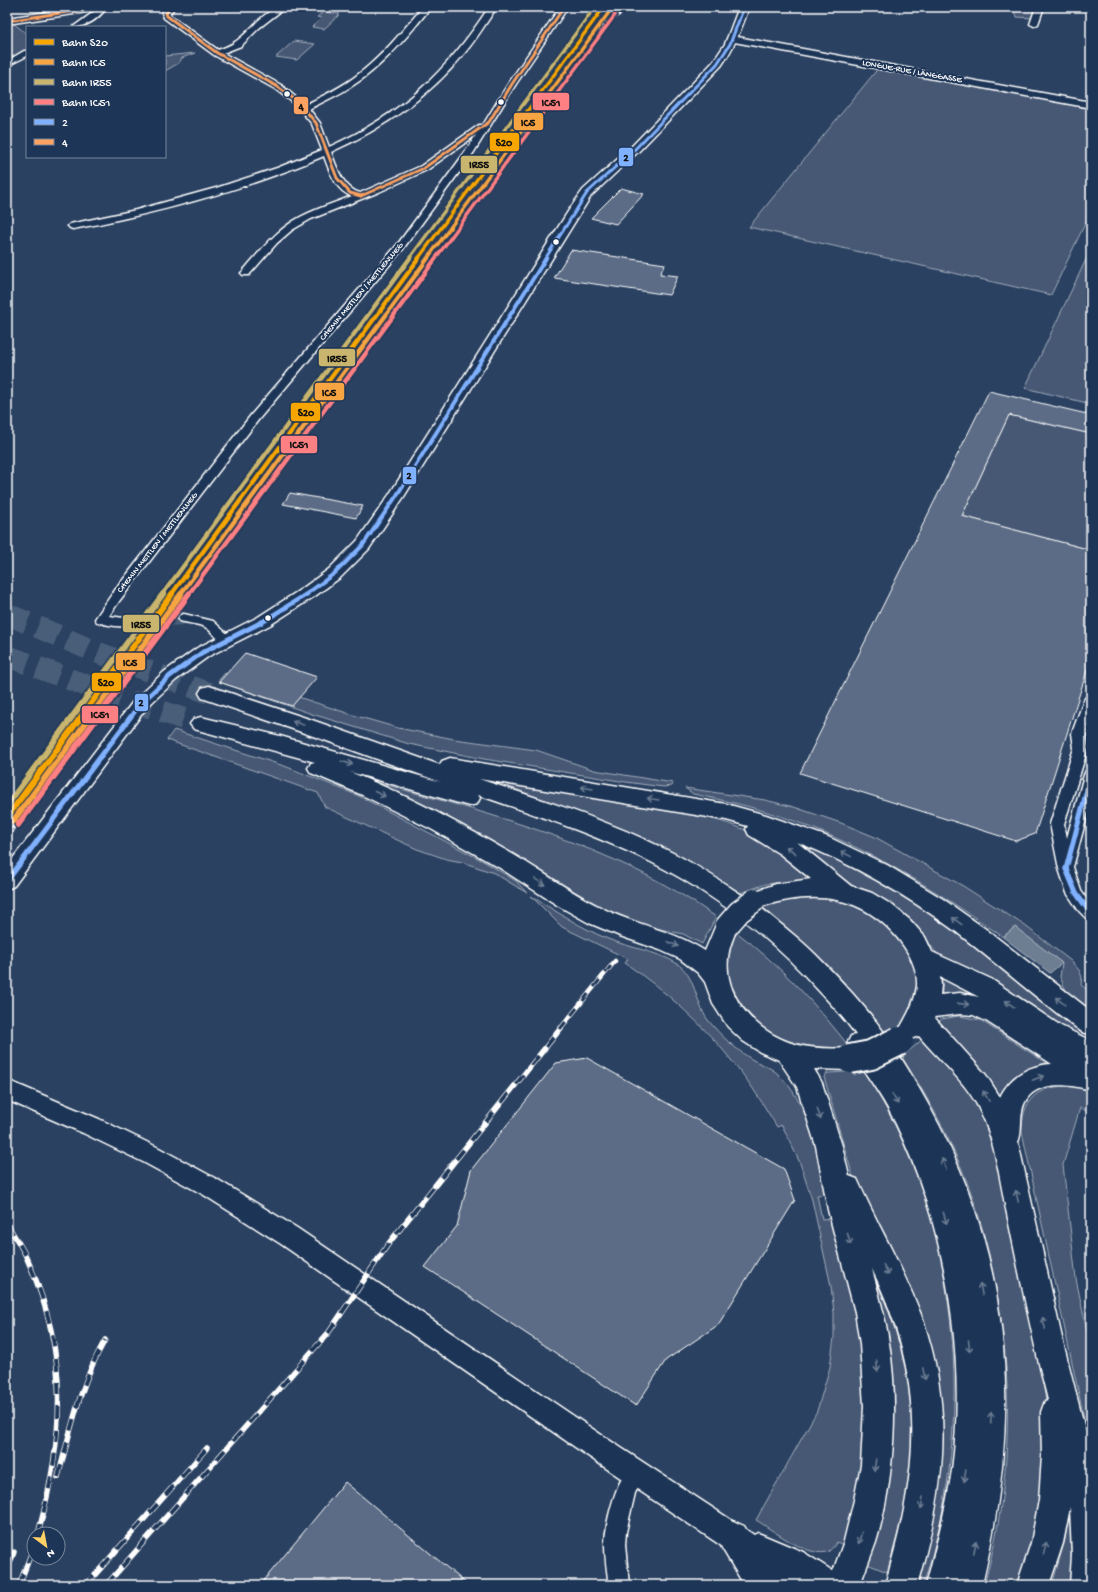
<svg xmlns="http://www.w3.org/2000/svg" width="1098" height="1592" font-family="'Gochi Hand',sans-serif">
	<rect width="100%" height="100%" fill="#2a4161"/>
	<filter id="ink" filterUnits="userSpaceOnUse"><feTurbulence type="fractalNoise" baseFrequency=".025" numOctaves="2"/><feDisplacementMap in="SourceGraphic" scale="8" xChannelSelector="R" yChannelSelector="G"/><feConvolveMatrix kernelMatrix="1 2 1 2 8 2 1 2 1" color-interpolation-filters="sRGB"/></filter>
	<g filter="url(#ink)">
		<!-- green -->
		<g fill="#465975" stroke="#a2acba">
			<path d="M1013,7H1037L1032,18L1017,17L1012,9Z"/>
			<path d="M321,11L340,14L324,29L312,27L321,18L317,17L322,13L320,12Z"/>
			<path d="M13,23L27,34V51L7,61V24Z"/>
			<path d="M294,41L315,44L297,60L276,57Z"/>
			<path d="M195,53L182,58L179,63L165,71V56Z"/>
			<path d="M880,66L1091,105V211L1051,295L749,227Z"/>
			<path d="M1091,249V404L1025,388Z"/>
			<path d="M1009,415L1091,434V550L962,516Z"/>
			<path d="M225,673L353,715L398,728L454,739L536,750L594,770L673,783L672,786L663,787L626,782L484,759L409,744L312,714L219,682L218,681Z"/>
			<path d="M174,730L287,767L359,796L485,862L516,881L527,893L494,873L462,862L446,859L417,849L325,807L318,793L167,740Z"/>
			<path d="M369,780C488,814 614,844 716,917L702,944L683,934L646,926L613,914L367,782Z"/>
			<path d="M507,784L560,791L694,814C717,820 741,826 761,838C779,849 796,865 812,879L766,884L740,893C668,844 588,816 507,786Z"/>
			<path d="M685,788L765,800L794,807L841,823L875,837L963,886L1024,925L1071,961L1079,970L1082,977L1081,985L1091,993V1013L1068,995L1060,977L1062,963L1015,927L1003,937C929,885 851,837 764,811C741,804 717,799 693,794Z"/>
			<path d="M794,839L886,881L1091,1030V1042L1076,1035L941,957L934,950L915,923L899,909L869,891L848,884Z"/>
			<path d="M531,896C556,911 581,928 608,939C630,948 656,951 676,963C696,975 695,1003 708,1020C721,1036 735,1049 753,1060C761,1064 770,1067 777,1073C810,1103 817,1154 828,1194L817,1195L822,1219L834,1218L856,1307L865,1367L862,1475L843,1545L837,1542C835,1545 832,1549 829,1551C811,1560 771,1529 756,1520L817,1411L830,1367L834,1337V1313L831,1286L812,1200L800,1163L782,1125L777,1127C764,1106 752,1085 736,1066C704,1025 667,992 625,963L628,959L562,927Z"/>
			<path d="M796,896L835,898L871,911L905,942L918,975L916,998L905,1021L888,1036C864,1005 840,975 811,949C795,934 778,921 762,907Z"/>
			<path d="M735,931C780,965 817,1005 851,1049L827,1050L797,1045L768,1032L747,1015L729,987L726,954Z"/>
			<path d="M942,976L994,999L942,995Z"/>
			<path d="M959,1016L980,1020L1051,1066L1001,1099L980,1067L961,1048L938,1022L942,1019Z"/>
			<path d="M924,1038L987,1112L1041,1369L1049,1421L1050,1463L1023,1585H984C1018,1466 1014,1335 979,1217C962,1161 935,1108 903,1059V1056Z"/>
			<path d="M861,1071H864C961,1219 978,1420 923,1585H909L935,1460L824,1077L826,1074L828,1073Z"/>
			<path d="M1066,1086L1082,1089L1091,1092V1113L1080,1108L1063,1165L1076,1279L1091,1350V1450L1022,1132C1022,1101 1035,1087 1066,1086Z"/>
			<path d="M870,1268C896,1323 916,1380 913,1442C912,1486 899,1530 887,1572L867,1564Z"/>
			<path d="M1072,1492L1077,1585H1052L1065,1540Z"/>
		</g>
		<!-- water -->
		<path fill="#6d7d92" stroke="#a7b1be" d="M1015,927L1062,963L1050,973L1003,937Z"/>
		<!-- building -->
		<g fill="#5b6c86" stroke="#fff">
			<path d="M621,188L644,194L616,224L591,218Z"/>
			<path d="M571,250L665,264L660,274L678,276L669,295L554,278Z"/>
			<path d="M989,391L1091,415V434L1009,415L962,516L1091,550V658L1035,834L1016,841L800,773Z"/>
			<path d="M290,493L363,506L356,518L283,504Z"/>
			<path d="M245,653L317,677L292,706L219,682Z"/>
			<path d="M587,1058L784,1169L795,1200L718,1325L666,1360L636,1406L425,1267L457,1226L471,1170L556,1063Z"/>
			<path d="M345,1482L468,1585H260Z"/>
		</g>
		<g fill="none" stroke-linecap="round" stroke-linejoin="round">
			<!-- minor-tunnel -->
			<path stroke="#4a5e79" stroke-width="14" stroke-dasharray="14 7" stroke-linecap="butt" d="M127,622L184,618"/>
			<!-- motorway-tunnel -->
			<g stroke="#4a5e79" stroke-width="22" stroke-dasharray="22 11" stroke-linecap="butt">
				<path d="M7,614L96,652L209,693"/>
				<path d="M7,656L104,692L184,719"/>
			</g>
			<defs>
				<g id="minor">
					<path d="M99,7H107C99,18 87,27 73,27L95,11Z"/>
					<path d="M167,7H175L170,13V15L218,50C223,48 230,46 235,42C252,31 264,7 286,7L259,28L241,46L223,53L281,85L305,105C322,96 341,88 356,76C382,57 402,31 423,7H431C410,34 383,66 355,84C341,94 324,101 309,109L320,123L329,147C402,114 446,73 489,7H497C486,23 476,40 463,55C428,98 382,129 331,152C337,168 343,188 360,193L421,166L479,125H483L508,84L560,7H568L516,84L474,152L403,249L259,419L120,600L109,616L131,619L133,622L131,625C122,628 106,625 97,622L95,619L112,594L251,415L397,245L466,151L476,135L427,170L379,192L311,219L292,230L277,243L249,275H243L241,273L243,271C256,256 269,239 285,227C304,212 330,205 352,196C336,192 329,170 324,156C244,190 159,213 73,229L70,228L68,226L70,224L136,210L216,188L277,168L322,150L312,124L295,104L275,89L214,55L164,18L162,13Z"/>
					<path d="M1036,7H1044L1038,24L1034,26L1030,24Z"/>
					<path d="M24,51H27V56L7,66V61Z"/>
					<path d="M184,614L213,621L233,639L231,642C219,645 214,632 205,627C198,624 187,623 180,621L178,618L180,615Z"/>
					<path d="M1091,695V718L1086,733L1088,748L1064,824L1067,838L1084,775L1086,771L1091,770V801L1073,867L1081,891L1091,905V920L1086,918L1079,911L1067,893L1059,869L1050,824L1074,748L1072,733L1084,700L1086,697Z"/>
					<path d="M636,1463L643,1466L646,1473L635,1493L626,1532L625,1545L629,1585H609C607,1572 605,1558 605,1545C605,1525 617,1471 636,1463Z"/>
				</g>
				<g id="tertiary">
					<path d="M82,7H104L100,10L7,24V18Z"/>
					<path d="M732,36L1091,102V108L729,41L727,39Z"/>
				</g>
				<g id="secondary">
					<path d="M739,7H749C742,28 734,48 721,66L639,151L591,196L405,495L369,549L341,577L315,596L270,625L209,656L176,680L147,707L14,886L7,889V866L135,699L164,672L197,648L258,617L303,588L329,569L357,541L389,495L569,210L583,190L631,147L713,62L725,44Z"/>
					<path d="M7,1080L99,1119L159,1148L220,1181L297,1228L606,1438L754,1535L758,1533L803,1552L839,1575L843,1585H772L747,1563L588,1456L281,1244L204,1195L143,1162L83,1133L7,1100Z"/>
				</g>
				<g id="motorway">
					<path d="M209,686L312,720L440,765L442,761L450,758L726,804L766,815L828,837L887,865L943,899L987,930L1091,1011V1035L1082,1032L1066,1020C1028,991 992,960 955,931C906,895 853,864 797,842L851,886L872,893L892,905L910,920L925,937L932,952L991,979L1061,1026L1091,1041V1090C1067,1083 1027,1079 1022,1112C1020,1122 1022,1134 1018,1142L1062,1338L1091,1453V1585H1070L1072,1555L1070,1507L1063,1543L1049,1585H1017L1031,1543L1039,1500L1042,1456L1041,1412L1045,1401L1048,1400C1032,1339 1020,1276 1007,1214C999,1177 995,1136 976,1103C962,1078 938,1059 919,1036L913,1038L904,1035L900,1028C908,1014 915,1002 917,986C918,970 910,954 900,941C863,894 814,890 760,907C779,923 798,937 815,954C832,971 849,989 864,1007C890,1037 910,1072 929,1106C1014,1261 1022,1415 982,1585H926C936,1547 946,1509 952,1470C967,1355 946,1228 896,1124C886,1103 873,1084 860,1065L859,1067L850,1070L814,1069L822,1083L842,1146L849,1176L857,1179C878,1226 905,1271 923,1320C955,1413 944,1492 917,1585H885C920,1467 927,1382 872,1269C878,1293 886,1318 889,1343C899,1404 894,1483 876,1542C871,1556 865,1571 860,1585H828L844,1541L854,1500L861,1465L864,1406L860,1344L855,1312L828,1210L816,1146L797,1087L779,1060L760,1052L743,1041L728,1027L713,1004L705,982L698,973L680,959L660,950L620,936L589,923L557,905L500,868L431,829L360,794L311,773L308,768L311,763L315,762L194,729L190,724L194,719L201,717L280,736L441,782L313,736L202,698L199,693L202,688ZM350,772L469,806L477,804L480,798L478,795C537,815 595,835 651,862C714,894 772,938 819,991C832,1005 845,1019 856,1035L851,1036L847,1044L849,1048C831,1049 812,1049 795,1044C753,1032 718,991 730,947C732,940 735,933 738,927L734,920L726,918L718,920L705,951C673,930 634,925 600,907C570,892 543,872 514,855C461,824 407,795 350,772ZM479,779L726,820L748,826L746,829L749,835L780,854L811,879L776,884L747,894L745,897C719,880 694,863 667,850C607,820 543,800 479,779ZM940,977L979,997L960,993L940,995L941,985ZM960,1014L973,1015L986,1021L1052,1064C1029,1065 1010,1076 1000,1097L986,1075L934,1017Z"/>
					<path d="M733,1521L744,1526L773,1574L778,1585H744L722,1548L717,1537L722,1526Z"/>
				</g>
			</defs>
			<!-- minor casing -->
			<use href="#minor" stroke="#fff" stroke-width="3"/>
			<!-- tertiary casing -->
			<use href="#tertiary" stroke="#fff" stroke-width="3"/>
			<!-- secondary casing -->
			<use href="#secondary" stroke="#fff" stroke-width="3"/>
			<!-- motorway casing -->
			<use href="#motorway" stroke="#fff" stroke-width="3"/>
			<!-- minor -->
			<use href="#minor" fill="#1d3557" fill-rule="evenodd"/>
			<!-- tertiary -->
			<use href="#tertiary" fill="#1d3557" fill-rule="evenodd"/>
			<!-- secondary -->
			<use href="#secondary" fill="#1d3557" fill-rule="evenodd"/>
			<!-- motorway -->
			<use href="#motorway" fill="#1d3557" fill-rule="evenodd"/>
			<defs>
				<g id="rail-far3">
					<path d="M588,40L601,27L630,7"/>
					<path d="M506,153L529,129L556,93"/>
				</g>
				<path id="rail-far2" d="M183,595L240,516"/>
				<g id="rail-far1">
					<path d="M7,836L184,594"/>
					<path d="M560,1029L615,961"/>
				</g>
				<g id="rail">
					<path d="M7,1224C14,1236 23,1248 28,1261C70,1354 64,1438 38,1534"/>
					<path d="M58,1477C71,1429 80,1384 105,1340"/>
					<path d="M7,1571L14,1552"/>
					<path d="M19,1585L34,1546"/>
					<path d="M86,1585L207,1448"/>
					<path d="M106,1585L329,1332L389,1243L561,1028"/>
				</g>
			</defs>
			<!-- rail-far3 casing -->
			<use href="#rail-far3" stroke="#fff" stroke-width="3"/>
			<!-- rail-far2 casing -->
			<use href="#rail-far2" stroke="#fff" stroke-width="3.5"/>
			<!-- rail-far1 casing -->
			<use href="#rail-far1" stroke="#fff" stroke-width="4.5"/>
			<!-- rail casing -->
			<use href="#rail" stroke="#fff" stroke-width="5.5"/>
			<!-- rail-far3 -->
			<use href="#rail-far3" stroke="#1d3557" stroke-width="2" stroke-dasharray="5.5" stroke-linecap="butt"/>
			<!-- rail-far2 -->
			<use href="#rail-far2" stroke="#1d3557" stroke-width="2.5" stroke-dasharray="7" stroke-linecap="butt"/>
			<!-- rail-far1 -->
			<use href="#rail-far1" stroke="#1d3557" stroke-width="3" stroke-dasharray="9" stroke-linecap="butt"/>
			<!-- rail -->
			<use href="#rail" stroke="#1d3557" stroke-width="4" stroke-dasharray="12" stroke-linecap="butt"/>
			<defs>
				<path id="motorway-bridge-far1" d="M726,927L739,912L755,900"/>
				<path id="motorway-bridge" d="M850,1059L871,1055L899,1041"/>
			</defs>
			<!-- motorway-bridge-far1 casing -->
			<use href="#motorway-bridge-far1" stroke="#fff" stroke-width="25" stroke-linecap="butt"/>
			<!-- motorway-bridge casing -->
			<use href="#motorway-bridge" stroke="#fff" stroke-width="32" stroke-linecap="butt"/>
			<!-- motorway-bridge-far1 -->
			<use href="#motorway-bridge-far1" stroke="#1d3557" stroke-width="22"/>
			<!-- motorway-bridge -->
			<use href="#motorway-bridge" stroke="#1d3557" stroke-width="28"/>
			<defs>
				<path id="bus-1-far2" d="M545,259L587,193L635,149L717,64L730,44L744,7"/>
				<path id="bus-1-far1" d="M305,595L335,573L363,545L397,495L546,258"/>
				<g id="bus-1">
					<path d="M1066,869L1091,775"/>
					<path d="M1066,869L1076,893L1091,914"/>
					<path d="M7,881L141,703L170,676L203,652L264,621L307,594"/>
				</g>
				<g id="bus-2">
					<path d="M171,7L166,13L167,16L217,53L278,87L298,102L316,123L337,178L350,193L361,196"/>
					<path d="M7,21L100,7"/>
					<path d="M361,196L424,168L489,122L512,84L564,7"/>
				</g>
			</defs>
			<!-- bus-1-far2 casing -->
			<use href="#bus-1-far2" stroke="#1d3557" stroke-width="5"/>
			<!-- bus-1-far1 casing -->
			<use href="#bus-1-far1" stroke="#1d3557" stroke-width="6"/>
			<!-- bus-1 casing -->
			<use href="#bus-1" stroke="#1d3557" stroke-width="8"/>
			<!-- bus-2 casing -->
			<use href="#bus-2" stroke="#1d3557" stroke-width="5"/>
			<!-- bus-1-far2 -->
			<use href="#bus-1-far2" stroke="#80b1ff" stroke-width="3"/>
			<!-- bus-1-far1 -->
			<use href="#bus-1-far1" stroke="#80b1ff" stroke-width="4"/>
			<!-- bus-1 -->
			<use href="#bus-1" stroke="#80b1ff" stroke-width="5"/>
			<!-- bus-2 -->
			<use href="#bus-2" stroke="#fba161" stroke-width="3"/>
			<defs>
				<path id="rail-1-far2" d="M418,259L604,7"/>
				<path id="rail-1-far1" d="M171,595L419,258"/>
				<path id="rail-1" d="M7,817L172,594"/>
				<path id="rail-2-far2" d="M427,259L610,11"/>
				<path id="rail-2-far1" d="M180,595L428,258"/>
				<path id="rail-2" d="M13,821L181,594"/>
				<path id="rail-3-far2" d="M409,259L595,7"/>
				<path id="rail-3-far1" d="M162,595L410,258"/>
				<path id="rail-3" d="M7,805L163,594"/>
				<path id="rail-4-far2" d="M435,259L615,15"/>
				<path id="rail-4-far1" d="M188,595L436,258"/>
				<path id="rail-4" d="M18,825L189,594"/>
			</defs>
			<!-- rail-1-far2 casing -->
			<use href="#rail-1-far2" stroke="#1d3557" stroke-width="5.5"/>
			<!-- rail-1-far1 casing -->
			<use href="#rail-1-far1" stroke="#1d3557" stroke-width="7"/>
			<!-- rail-1 casing -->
			<use href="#rail-1" stroke="#1d3557" stroke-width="9"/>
			<!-- rail-2-far2 casing -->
			<use href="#rail-2-far2" stroke="#1d3557" stroke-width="5.5"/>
			<!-- rail-2-far1 casing -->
			<use href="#rail-2-far1" stroke="#1d3557" stroke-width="7"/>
			<!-- rail-2 casing -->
			<use href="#rail-2" stroke="#1d3557" stroke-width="9"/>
			<!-- rail-3-far2 casing -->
			<use href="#rail-3-far2" stroke="#1d3557" stroke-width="5.5"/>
			<!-- rail-3-far1 casing -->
			<use href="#rail-3-far1" stroke="#1d3557" stroke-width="7"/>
			<!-- rail-3 casing -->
			<use href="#rail-3" stroke="#1d3557" stroke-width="9"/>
			<!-- rail-4-far2 casing -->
			<use href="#rail-4-far2" stroke="#1d3557" stroke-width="5.5"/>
			<!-- rail-4-far1 casing -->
			<use href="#rail-4-far1" stroke="#1d3557" stroke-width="7"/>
			<!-- rail-4 casing -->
			<use href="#rail-4" stroke="#1d3557" stroke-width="9"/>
			<!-- rail-1-far2 -->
			<use href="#rail-1-far2" stroke="#f7a600" stroke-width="3.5"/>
			<!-- rail-1-far1 -->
			<use href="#rail-1-far1" stroke="#f7a600" stroke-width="4.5"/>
			<!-- rail-1 -->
			<use href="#rail-1" stroke="#f7a600" stroke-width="6"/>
			<!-- rail-2-far2 -->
			<use href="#rail-2-far2" stroke="#f7a442" stroke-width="3.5"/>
			<!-- rail-2-far1 -->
			<use href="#rail-2-far1" stroke="#f7a442" stroke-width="4.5"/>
			<!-- rail-2 -->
			<use href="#rail-2" stroke="#f7a442" stroke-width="6"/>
			<!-- rail-3-far2 -->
			<use href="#rail-3-far2" stroke="#c9b56d" stroke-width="3.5"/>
			<!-- rail-3-far1 -->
			<use href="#rail-3-far1" stroke="#c9b56d" stroke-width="4.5"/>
			<!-- rail-3 -->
			<use href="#rail-3" stroke="#c9b56d" stroke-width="6"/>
			<!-- rail-4-far2 -->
			<use href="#rail-4-far2" stroke="#ff8083" stroke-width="3.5"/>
			<!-- rail-4-far1 -->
			<use href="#rail-4-far1" stroke="#ff8083" stroke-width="4.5"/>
			<!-- rail-4 -->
			<use href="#rail-4" stroke="#ff8083" stroke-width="6"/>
		</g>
		<!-- one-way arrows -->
		<defs><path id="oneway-shaft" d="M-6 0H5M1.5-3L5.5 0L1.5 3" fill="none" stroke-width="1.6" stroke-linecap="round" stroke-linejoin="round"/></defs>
		<g stroke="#6c7c92">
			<use href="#oneway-shaft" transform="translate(298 723) rotate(-161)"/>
			<use href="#oneway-shaft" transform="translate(347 763) rotate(16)"/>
			<use href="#oneway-shaft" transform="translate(587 788) rotate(-171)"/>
			<use href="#oneway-shaft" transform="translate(380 794) rotate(25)"/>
			<use href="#oneway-shaft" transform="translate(653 799) rotate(-171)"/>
			<use href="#oneway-shaft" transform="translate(791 850) rotate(-143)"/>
			<use href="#oneway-shaft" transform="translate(846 854) rotate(-154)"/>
			<use href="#oneway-shaft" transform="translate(540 882) rotate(32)"/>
			<use href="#oneway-shaft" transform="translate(957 921) rotate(-144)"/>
			<use href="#oneway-shaft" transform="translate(673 944) rotate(23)"/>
			<use href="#oneway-shaft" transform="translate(1060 1001) rotate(-142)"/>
			<use href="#oneway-shaft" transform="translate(963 1004) rotate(6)"/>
			<use href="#oneway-shaft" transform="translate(1010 1004) rotate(-144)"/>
			<use href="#oneway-shaft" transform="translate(1038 1078) rotate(-21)"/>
			<use href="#oneway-shaft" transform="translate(986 1096) rotate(-121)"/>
			<use href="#oneway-shaft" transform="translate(895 1099) rotate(60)"/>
			<use href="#oneway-shaft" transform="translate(819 1114) rotate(73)"/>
			<use href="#oneway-shaft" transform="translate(944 1164) rotate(-112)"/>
			<use href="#oneway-shaft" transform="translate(1017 1196) rotate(-102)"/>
			<use href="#oneway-shaft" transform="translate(945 1218) rotate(74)"/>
			<use href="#oneway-shaft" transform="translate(849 1239) rotate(75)"/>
			<use href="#oneway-shaft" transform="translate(886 1270) rotate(63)"/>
			<use href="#oneway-shaft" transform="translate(981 1289) rotate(-101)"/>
			<use href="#oneway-shaft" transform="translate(1044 1323) rotate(-102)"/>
			<use href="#oneway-shaft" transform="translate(969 1346) rotate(85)"/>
			<use href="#oneway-shaft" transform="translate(877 1366) rotate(85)"/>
			<use href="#oneway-shaft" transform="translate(924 1374) rotate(78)"/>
			<use href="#oneway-shaft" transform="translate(991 1418) rotate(-87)"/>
			<use href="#oneway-shaft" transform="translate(875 1465) rotate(97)"/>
			<use href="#oneway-shaft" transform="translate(965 1476) rotate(98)"/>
			<use href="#oneway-shaft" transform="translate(922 1503) rotate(99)"/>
			<use href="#oneway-shaft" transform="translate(860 1538) rotate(105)"/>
			<use href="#oneway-shaft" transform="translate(975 1547) rotate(-78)"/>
			<use href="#oneway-shaft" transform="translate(1045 1548) rotate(-75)"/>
		</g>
	</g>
	<!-- markers -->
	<g fill="#fff" stroke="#1d3557" stroke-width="1.5">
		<circle cx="287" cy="94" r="3.5"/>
		<circle cx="501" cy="102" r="3.5"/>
		<circle cx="556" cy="242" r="3.5"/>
		<circle cx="268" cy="618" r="3.5"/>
	</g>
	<g text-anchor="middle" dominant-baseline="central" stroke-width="4" stroke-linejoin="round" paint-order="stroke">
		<!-- far-street labels -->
		<g font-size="9" fill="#fff" stroke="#1d3557">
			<text transform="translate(912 72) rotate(10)">LONGUE-RUE / LÄNGGASSE</text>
			<text transform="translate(362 292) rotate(-50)">CHEMIN METTLEN / METTLENWEG</text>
			<text transform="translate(158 543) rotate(-52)">CHEMIN METTLEN / METTLENWEG</text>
		</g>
	</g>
	<g stroke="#1d3557" stroke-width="1.5">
		<rect x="532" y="92" width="38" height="19" rx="4" fill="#ff8083"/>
		<rect x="293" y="96" width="16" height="19" rx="4" fill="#fba161"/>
		<rect x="513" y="112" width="31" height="19" rx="4" fill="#f7a442"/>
		<rect x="489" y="132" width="31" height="20" rx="4" fill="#f7a600"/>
		<rect x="618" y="147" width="16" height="20" rx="4" fill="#80b1ff"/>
		<rect x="460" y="155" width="38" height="19" rx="4" fill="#c9b56d"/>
		<rect x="318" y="348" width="38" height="19" rx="4" fill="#c9b56d"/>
		<rect x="314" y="382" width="31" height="19" rx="4" fill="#f7a442"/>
		<rect x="290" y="402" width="31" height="20" rx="4" fill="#f7a600"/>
		<rect x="280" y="435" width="38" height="19" rx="4" fill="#ff8083"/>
		<rect x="402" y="466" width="15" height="19" rx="4" fill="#80b1ff"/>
		<rect x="122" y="614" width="38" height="19" rx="4" fill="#c9b56d"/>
		<rect x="115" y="652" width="31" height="19" rx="4" fill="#f7a442"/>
		<rect x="91" y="672" width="31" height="20" rx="4" fill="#f7a600"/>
		<rect x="134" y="693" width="15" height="19" rx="4" fill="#80b1ff"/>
		<rect x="81" y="705" width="38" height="19" rx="4" fill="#ff8083"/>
	</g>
	<g font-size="11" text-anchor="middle" font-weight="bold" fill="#111">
		<text x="551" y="106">IC51</text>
		<text x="301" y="110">4</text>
		<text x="528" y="126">IC5</text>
		<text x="504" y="146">S20</text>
		<text x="626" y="161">2</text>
		<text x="479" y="168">IR55</text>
		<text x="337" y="362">IR55</text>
		<text x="329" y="396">IC5</text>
		<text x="306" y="416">S20</text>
		<text x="299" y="448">IC51</text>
		<text x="409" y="479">2</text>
		<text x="141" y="628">IR55</text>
		<text x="130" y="666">IC5</text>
		<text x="106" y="686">S20</text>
		<text x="141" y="706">2</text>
		<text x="100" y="718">IC51</text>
	</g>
	<!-- margin -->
	<rect width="1098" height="1592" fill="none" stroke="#1d3557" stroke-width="24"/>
	<rect x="12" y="12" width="1074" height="1568" fill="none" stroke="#fff" stroke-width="1.5" filter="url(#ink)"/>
	<!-- legend -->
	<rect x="26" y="26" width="140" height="132" fill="#1d3557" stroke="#77869a"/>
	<rect x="34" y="39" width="20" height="6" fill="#f7a600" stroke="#77869a"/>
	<text x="62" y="46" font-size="12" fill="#ffffff">Bahn S20</text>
	<rect x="34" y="59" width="20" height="6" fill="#f7a442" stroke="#77869a"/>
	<text x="62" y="66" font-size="12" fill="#ffffff">Bahn IC5</text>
	<rect x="34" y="79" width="20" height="6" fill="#c9b56d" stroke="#77869a"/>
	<text x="62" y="86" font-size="12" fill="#ffffff">Bahn IR55</text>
	<rect x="34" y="99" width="20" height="6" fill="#ff8083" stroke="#77869a"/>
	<text x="62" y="106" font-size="12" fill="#ffffff">Bahn IC51</text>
	<rect x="34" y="119" width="20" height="6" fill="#80b1ff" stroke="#77869a"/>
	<text x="62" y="126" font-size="12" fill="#ffffff">2</text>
	<rect x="34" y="139" width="20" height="6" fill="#fba161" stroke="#77869a"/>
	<text x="62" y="146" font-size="12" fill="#ffffff">4</text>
	<!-- north arrow -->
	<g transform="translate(46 1546) rotate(148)"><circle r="19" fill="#1d3557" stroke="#77869a"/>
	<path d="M0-3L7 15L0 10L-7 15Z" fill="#ffd166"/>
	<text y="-6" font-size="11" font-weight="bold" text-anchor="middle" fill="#ffffff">N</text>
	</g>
</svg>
